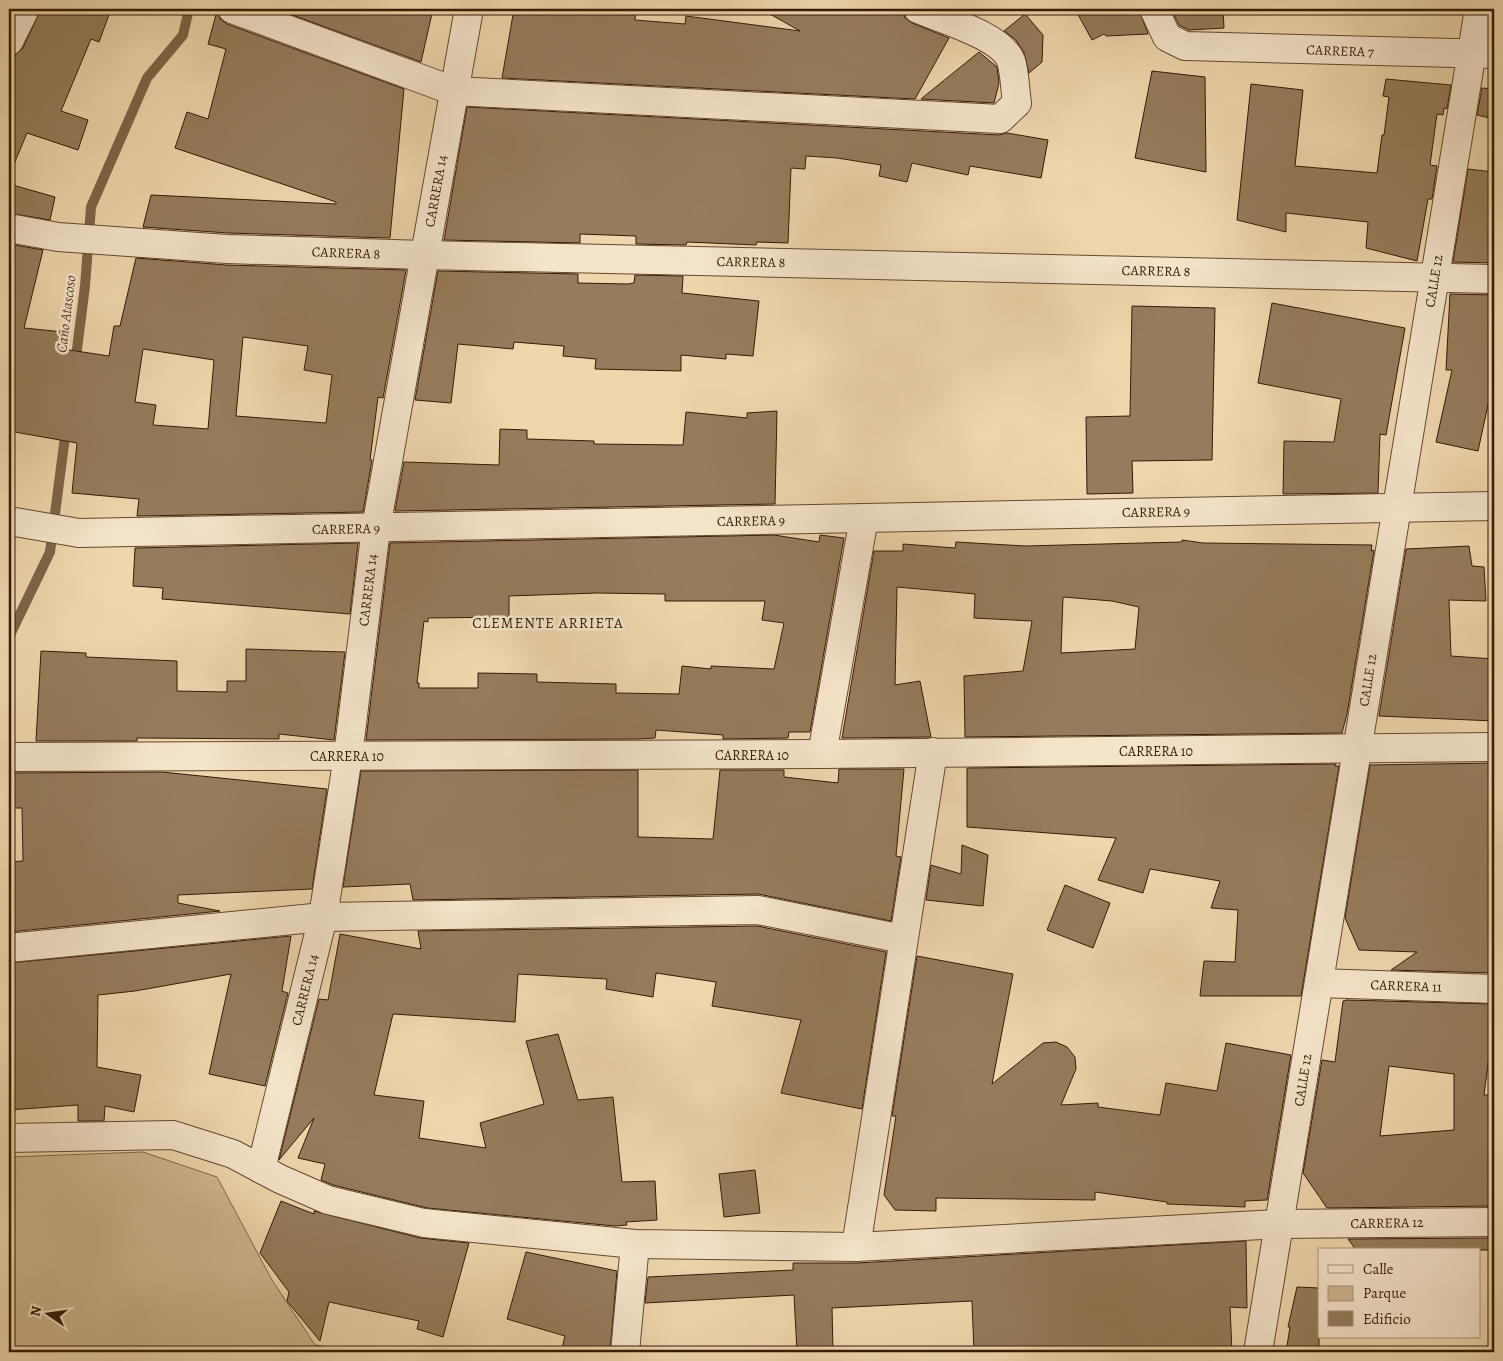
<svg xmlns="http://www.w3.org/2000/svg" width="1503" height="1361" font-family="Alegreya,serif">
	<rect width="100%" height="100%" fill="#eed6ad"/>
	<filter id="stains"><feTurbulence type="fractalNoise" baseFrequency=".004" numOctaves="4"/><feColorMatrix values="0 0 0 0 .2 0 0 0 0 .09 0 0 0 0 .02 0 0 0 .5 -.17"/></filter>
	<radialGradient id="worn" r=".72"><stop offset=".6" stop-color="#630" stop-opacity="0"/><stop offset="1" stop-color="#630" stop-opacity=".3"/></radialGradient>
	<!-- green -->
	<path fill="#cfb690" stroke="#82684a" d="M143,1152L217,1177L272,1280L315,1345L360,1352H9V1157Z"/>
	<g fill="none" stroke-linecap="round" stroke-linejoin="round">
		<!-- stream -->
		<g stroke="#7e6547" stroke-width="10">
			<path d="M75,365L85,286L91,207L147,78L183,35L189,9"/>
			<path d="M9,637L50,552L66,429"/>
		</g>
	</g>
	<!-- building -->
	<g fill="#957c5c" stroke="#351b04" fill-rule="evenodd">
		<path d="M41,9H111L99,42L91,39L61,111L88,120L78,150L27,133L9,176V75L16,54L23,48Z"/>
		<path d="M276,9H433L421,62Z"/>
		<path d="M514,9H636L635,20L685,24L686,16L800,31L761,9H903L905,18L912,23L949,38L915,99L502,78Z"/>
		<path d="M1075,9H1139L1148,34L1106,36L1104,34L1092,40Z"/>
		<path d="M1171,9H1223L1224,28L1189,30L1179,25Z"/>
		<path d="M217,11L220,19L227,24L404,89L390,238L228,233L143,227L151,195L336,204V202L175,148L187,112L208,119L226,49L208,44Z"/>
		<path d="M1025,14L1043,35L1042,62L1029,73L1024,53L1016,40L1004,31Z"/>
		<path d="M979,52L997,67L999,83L994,103L921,99Z"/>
		<path d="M1152,71L1205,77L1206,172L1135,158Z"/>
		<path d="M1386,79L1451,85L1447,109L1444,108L1443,115L1437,114L1430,165L1437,166L1432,199H1428L1417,261L1366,248L1368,222L1286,213V232L1237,220L1251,84L1303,90L1295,166L1377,173L1382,135H1384L1389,97L1383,96Z"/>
		<path d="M1482,88L1494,89V119L1477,115Z"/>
		<path d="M467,107L999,135L1007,133L1048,140L1041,178L970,166L968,175L912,163L907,182L879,176L881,165L837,158L806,156L805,169L791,168L788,243L757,242L756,245L687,242L686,245L636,244V236L580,234V243L444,240Z"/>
		<path d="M1468,169L1494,172V263L1453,262Z"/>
		<path d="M9,184L55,197L50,220L9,213Z"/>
		<path d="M9,244L43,250L24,328L64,332L63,349L109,356L114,326H120L136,258L226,265L406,270L383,398L378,397L370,460H372L363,512L137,516L139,499L72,493L77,443L9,431ZM243,337L308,346L304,370L332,375L326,423L236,416ZM143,349L214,360L208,429L153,425L156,405L135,402Z"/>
		<path d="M438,271L578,274V283L628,284L634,283L635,275L683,276L682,293L759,301L753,356L726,354V359L681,355V371L595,369L596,359L563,356L564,346L514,342L513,349L458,344L451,403L415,400Z"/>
		<path d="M1450,294L1494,295V377L1478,451L1436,442L1452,370H1446Z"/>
		<path d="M1272,303L1405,328L1386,435L1380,434L1378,493L1283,494L1284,441L1334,442L1341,399L1258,383Z"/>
		<path d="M1132,306L1215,308L1212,460L1132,461L1133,493L1087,494L1086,417L1130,416Z"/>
		<path d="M777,411L775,504L395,511L404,462L499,465L500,429L527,430V439L594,441V444L683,445L686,412L747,418V413Z"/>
		<path d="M774,535L819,542L820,535L844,538L810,732H789L788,738L723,739V735L656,730L655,738L638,739L366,740L390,543ZM597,593L665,594V601H765L762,620L784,623L774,669L711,666V669L682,666L679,694L616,693V684L537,682V674L478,673V688H419V683H417L424,621L428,622V618L509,617V596Z"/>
		<path d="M1182,540L1203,543L1372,545L1371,551L1374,550L1347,714L1342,733L965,737L964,676L1023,671L1032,621L974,618L975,594L897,587L895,685L920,681L931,737L842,738L874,551H903V544L955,548L956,542L1025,546L1182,542ZM1063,597L1112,601L1139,607L1135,649L1061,653Z"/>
		<path d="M358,543L350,614L162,599L163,588L133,586L135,548Z"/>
		<path d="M1469,546L1472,566L1484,567L1486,601L1449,600L1451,656L1494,659V721L1379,716L1406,549Z"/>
		<path d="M246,649L345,652L334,740L279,734V739L137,738V741H36L41,651L86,653V657L177,661V691L227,692V681H246Z"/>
		<path d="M1494,763V973L1391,970L1417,952L1359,950L1345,918L1370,765Z"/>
		<path d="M1336,764L1335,766H1339L1301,996H1200L1204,961L1235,962L1238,910L1211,908L1220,881L1150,869L1143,893L1098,880L1116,838L967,827V768Z"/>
		<path d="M839,769H904L896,856L901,857L891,921L758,894L413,900L410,884L343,887L361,771L638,770V837L713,839L720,770H784V777L838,783Z"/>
		<path d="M162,772L327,789L312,889L178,895V903L220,911L9,932V862L23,861L22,808H9V773Z"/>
		<path d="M962,845L988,855L983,906L926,900L931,865L961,874Z"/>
		<path d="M1065,885L1110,903L1093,948L1047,930Z"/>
		<path d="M757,926L886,952L862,1109L781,1093L801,1020L712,1006L716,982L656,973L653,997L606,989L607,979L518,974L515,1022L393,1014L374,1095L424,1101L419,1138L486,1148L480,1123L544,1104L526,1041L558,1034L578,1100L613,1097L622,1182L655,1181L657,1220L626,1222L627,1225L615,1226L427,1208L333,1185L321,1180L325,1164L298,1158L314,1118L279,1160L319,999L328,1000L340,934L421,949L418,931Z"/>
		<path d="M291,936L282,991L288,993L265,1086L209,1074L231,974L135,991L98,995L97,1067L141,1075L134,1112L105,1106L104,1121H78V1105L9,1110V963Z"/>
		<path d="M917,956L1013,974L992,1084L1043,1043L1056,1042L1067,1047L1075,1057L1076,1069L1061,1105L1098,1103V1107L1160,1115L1166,1083L1217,1091L1226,1043L1291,1055L1267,1200L1245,1201V1207L1167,1204V1202L1095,1192V1200L936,1198V1211L895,1210L884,1195L896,1116H892Z"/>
		<path d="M1346,1000L1494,1004V1040H1491L1484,1095H1494V1206L1327,1208L1303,1173L1322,1060L1335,1062L1343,1001ZM1389,1066L1454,1074V1130L1380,1136Z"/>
		<path d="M755,1170L760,1213L724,1217L719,1174Z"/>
		<path d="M281,1201L314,1214V1211L420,1238L469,1243L443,1337L417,1329L419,1321L329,1302L320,1341L287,1301L289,1292L260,1253Z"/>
		<path d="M1494,1238V1250H1356L1348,1239Z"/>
		<path d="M1246,1241L1247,1308L1230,1307L1232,1352H974L972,1301L832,1308L833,1352H797L794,1295L645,1303L648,1277L793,1270V1263H857Z"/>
		<path d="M526,1252L617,1271L610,1352H561L565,1336L507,1319Z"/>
		<path d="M1297,1287L1319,1288V1352H1286L1290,1327H1288Z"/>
	</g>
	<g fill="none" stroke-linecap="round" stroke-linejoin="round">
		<defs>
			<g id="minor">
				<path d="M232,9L454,91L1000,119L1017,103C1015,90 1015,73 1011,61C1002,36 941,19 918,9"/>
				<path d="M1154,9L1167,37L1185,46L1494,54"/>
				<path d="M9,41L25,9"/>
				<path d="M9,228L58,237L227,249L425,255L1494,279"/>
				<path d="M9,521L79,533L1494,506"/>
				<path d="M822,754L864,518"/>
				<path d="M9,757L822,754L1494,747"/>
				<path d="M9,948L323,917L758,910L903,939"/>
				<path d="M1319,983L1494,989"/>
				<path d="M9,1138L173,1135L233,1154L280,1179L328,1200L424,1223L635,1244L856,1247L1279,1224L1494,1222"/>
				<path d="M261,1169L323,917L348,756L376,528L469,9"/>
				<path d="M856,1247L933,752"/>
				<path d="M625,1352L635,1244"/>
				<path d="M1258,1352L1479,9"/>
			</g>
		</defs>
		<!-- minor casing -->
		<use href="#minor" stroke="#634a2e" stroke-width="30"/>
		<!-- minor -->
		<use href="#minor" stroke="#f4e4ca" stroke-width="28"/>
	</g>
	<g text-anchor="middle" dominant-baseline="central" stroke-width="5" stroke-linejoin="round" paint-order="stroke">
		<!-- street labels -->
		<g font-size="14" fill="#351b04" stroke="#f4e4ca">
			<text transform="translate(1340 51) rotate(2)">CARRERA 7</text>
			<text transform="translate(436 191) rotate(-80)">CARRERA 14</text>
			<text transform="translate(346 253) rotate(2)">CARRERA 8</text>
			<text transform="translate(751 262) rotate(1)">CARRERA 8</text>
			<text transform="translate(1156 271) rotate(1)">CARRERA 8</text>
			<text transform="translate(1434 281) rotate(-81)">CALLE 12</text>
			<text transform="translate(1156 512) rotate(-1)">CARRERA 9</text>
			<text transform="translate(751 521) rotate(-1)">CARRERA 9</text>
			<text transform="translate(346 529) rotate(-1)">CARRERA 9</text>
			<text transform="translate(368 590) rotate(-83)">CARRERA 14</text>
			<text transform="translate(1368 680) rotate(-81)">CALLE 12</text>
			<text x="1156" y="751">CARRERA 10</text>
			<text x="752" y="755">CARRERA 10</text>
			<text x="347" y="756">CARRERA 10</text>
			<text transform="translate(1406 986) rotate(2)">CARRERA 11</text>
			<text transform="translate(305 990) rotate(-76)">CARRERA 14</text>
			<text transform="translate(1303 1080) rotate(-81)">CALLE 12</text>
			<text transform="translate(1387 1223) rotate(-1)">CARRERA 12</text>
		</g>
		<!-- water labels -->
		<g font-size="15" font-style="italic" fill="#60462b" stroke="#f4e4ca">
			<text transform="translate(66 314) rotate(-83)">Caño Atascoso</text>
		</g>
		<!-- neighbourhood labels -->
		<g font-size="15" letter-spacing="1" fill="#351b04" stroke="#f4e4ca">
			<text x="548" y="623">CLEMENTE ARRIETA</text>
		</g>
	</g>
	<!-- margin -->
	<rect width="1503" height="1361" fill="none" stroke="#eed6ad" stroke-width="30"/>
	<rect x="10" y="10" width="1483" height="1341" fill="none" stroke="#351b04" stroke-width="2.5"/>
	<rect x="15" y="15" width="1473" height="1331" fill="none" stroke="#351b04"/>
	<!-- legend -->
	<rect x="1318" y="1248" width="162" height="90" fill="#f4e4ca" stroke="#a8947b"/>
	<rect x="1328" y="1265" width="25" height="8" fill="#f4e4ca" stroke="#a8947b"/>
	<text x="1363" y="1274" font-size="15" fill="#351b04">Calle</text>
	<rect x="1328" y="1286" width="25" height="15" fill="#cfb690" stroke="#a8947b"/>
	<text x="1363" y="1298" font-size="15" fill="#351b04">Parque</text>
	<rect x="1328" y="1311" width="25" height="15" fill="#957c5c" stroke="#a8947b"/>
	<text x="1363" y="1324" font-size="15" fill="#351b04">Edificio</text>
	<!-- north arrow -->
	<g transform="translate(48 1314) rotate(283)" stroke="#f4e4ca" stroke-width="4" paint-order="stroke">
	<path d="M0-4L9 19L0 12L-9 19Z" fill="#351b04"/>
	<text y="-8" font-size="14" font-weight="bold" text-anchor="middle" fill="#351b04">N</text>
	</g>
	<rect width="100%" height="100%" filter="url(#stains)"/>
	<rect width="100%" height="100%" fill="url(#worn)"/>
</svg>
